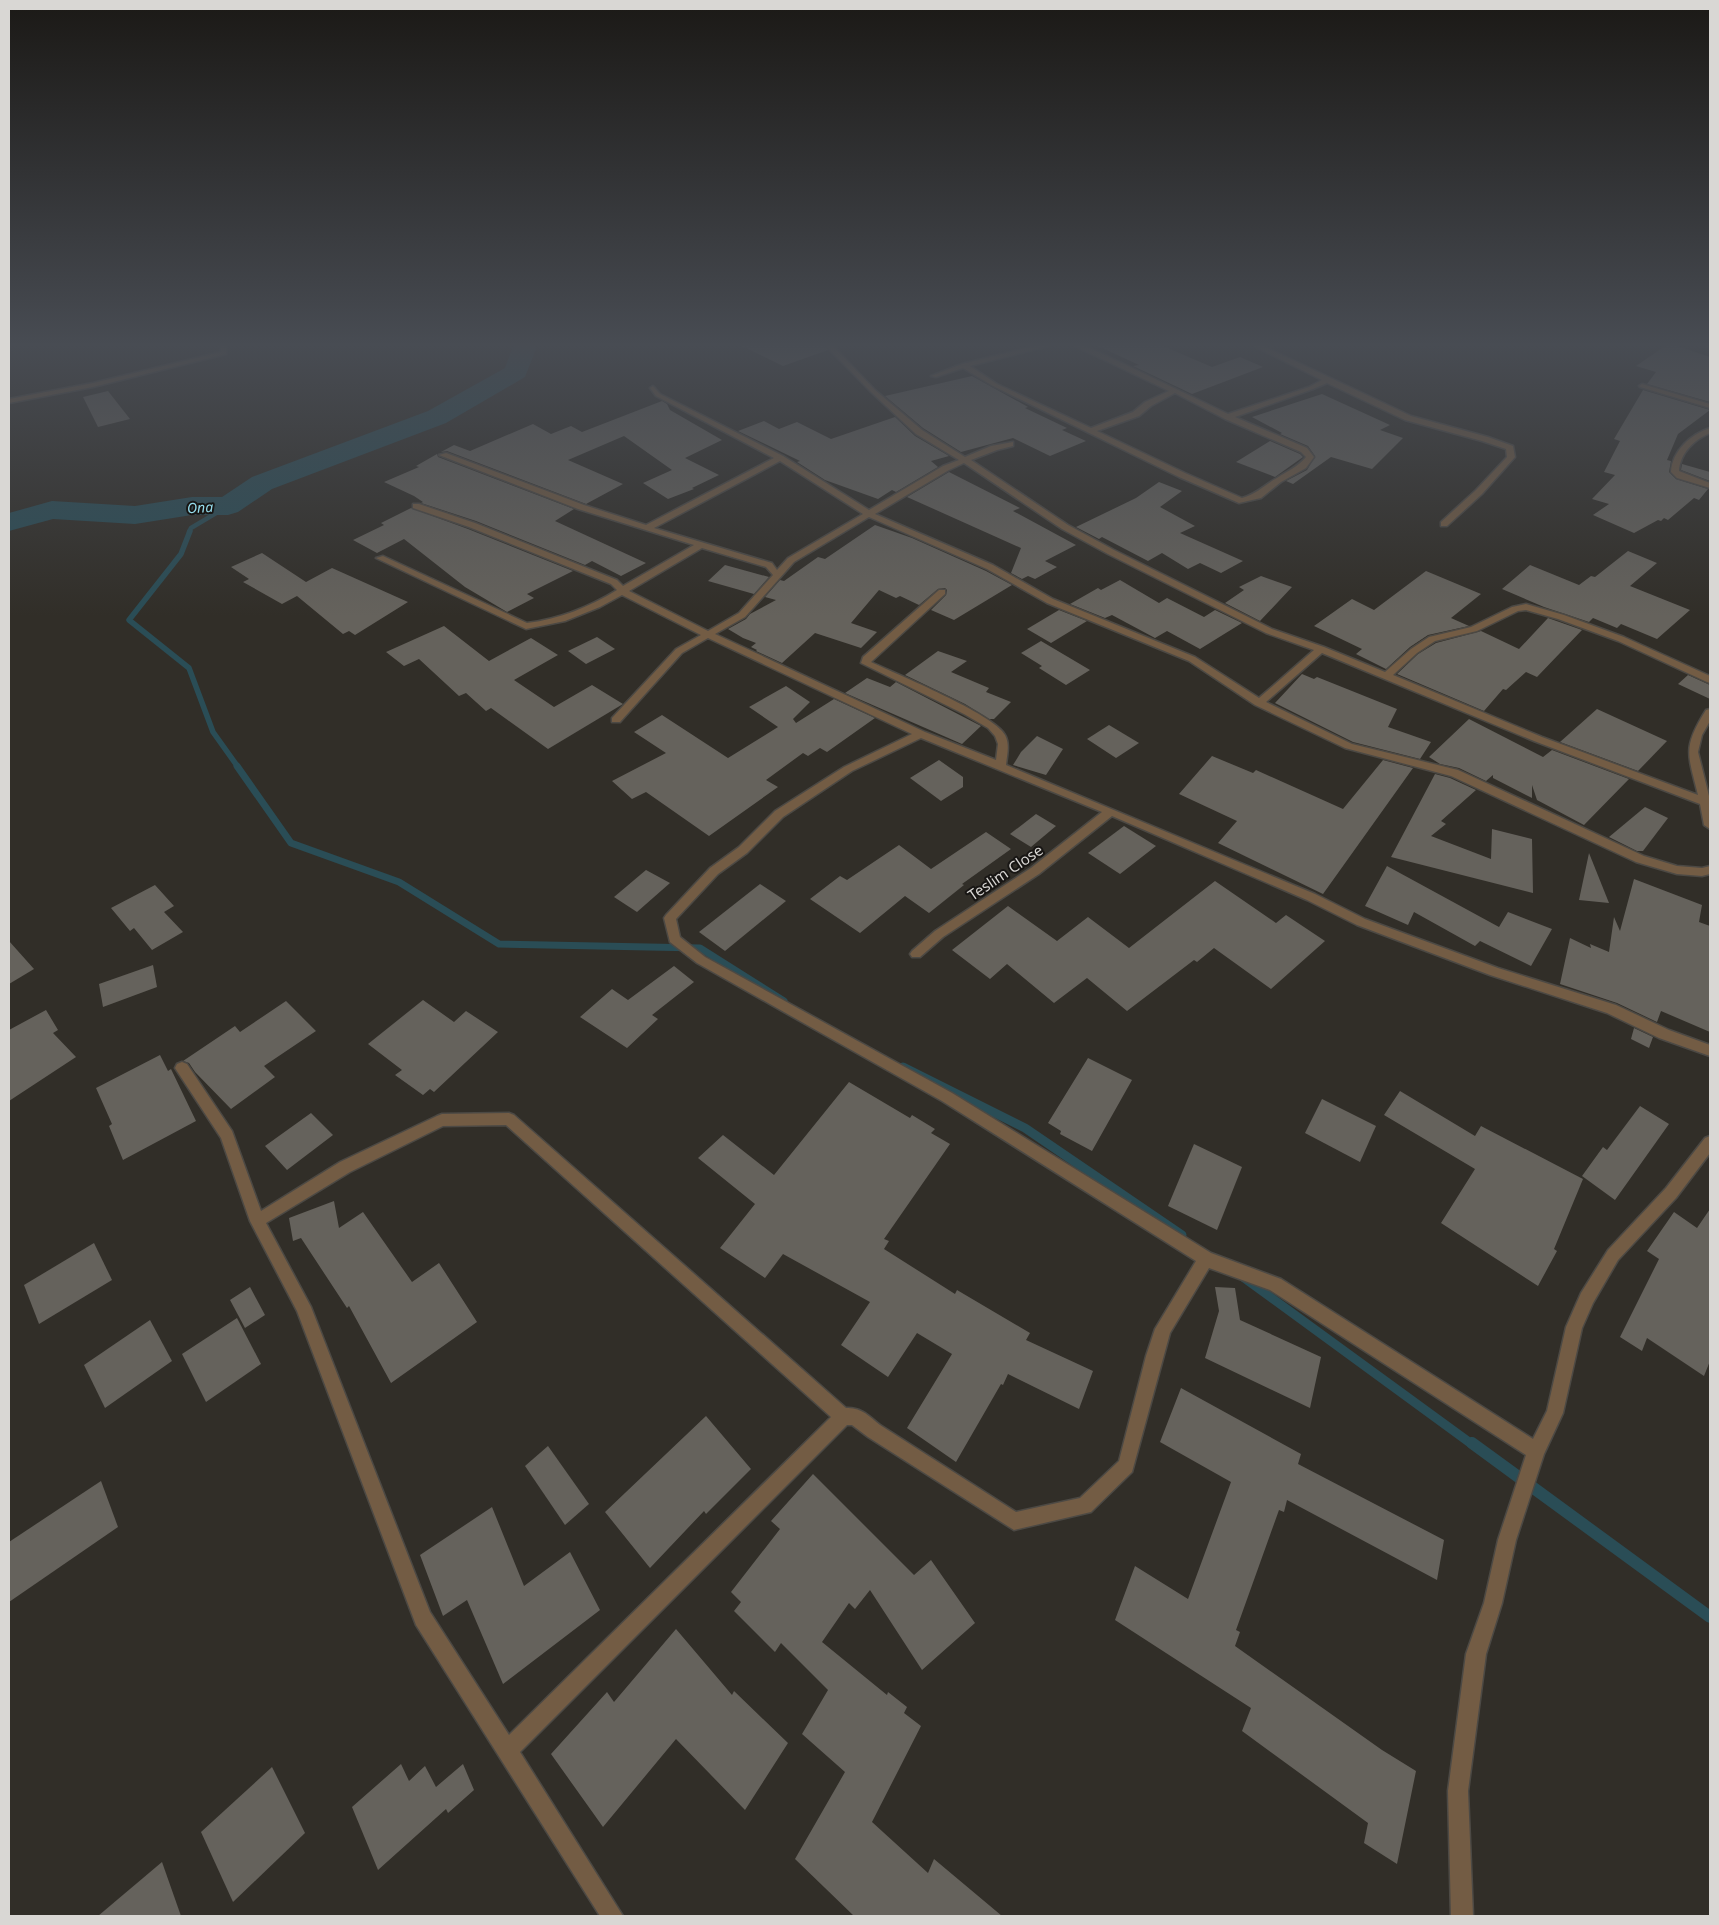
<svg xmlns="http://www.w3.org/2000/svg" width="1719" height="1925" font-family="'Noto Sans',sans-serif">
	<rect width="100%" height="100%" fill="#312e28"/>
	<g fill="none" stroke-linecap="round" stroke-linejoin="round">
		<!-- stream-far4 -->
		<path stroke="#2a4d56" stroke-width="4.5" d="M189,532L191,528L228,506"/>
		<!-- stream-far3 -->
		<path stroke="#2a4d56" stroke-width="5.5" d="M190,531L181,554L129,620L189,668L213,732L238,767"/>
		<!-- stream-far2 -->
		<path stroke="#2a4d56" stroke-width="7" d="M237,766L291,843L399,882L499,944L700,948L784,1001"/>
		<!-- stream-far1 -->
		<g stroke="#2a4d56" stroke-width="9">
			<path d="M903,1067L1025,1128L1182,1235"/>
			<path d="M1243,1277L1473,1445"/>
		</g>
		<!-- stream -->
		<path stroke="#2a4d56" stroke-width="12" d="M1472,1443L1710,1617"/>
		<!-- river -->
		<path fill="#2a4d56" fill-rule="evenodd" d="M513,346H537L525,377L446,423L272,489L238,512L228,515H192L135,524L53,519L9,531V513L52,501L135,506L192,497H222L252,477L428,411L505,368Z"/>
	</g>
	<!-- building -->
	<g fill="#65625c">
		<path d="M742,346H824L828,350L783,366Z"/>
		<path d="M1098,346H1163L1212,367L1240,357L1263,367L1192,394L1133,366L1139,365Z"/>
		<path d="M1665,346H1677L1710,357V402L1647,384L1656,372L1636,366Z"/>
		<path d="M972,376L1028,407L1025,408L1067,428L1062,430L1086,441L1050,456L1013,438L961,452L923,428L885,396Z"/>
		<path d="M1643,390L1710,410L1678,434L1667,460L1671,461L1669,472L1676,479L1708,489L1699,500L1694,498L1668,520L1664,518L1661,521L1658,520L1634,533L1593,515L1609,504L1592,499L1615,475L1604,472L1620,441L1614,439Z"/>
		<path d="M108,391L130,419L98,427L83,397Z"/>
		<path d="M1322,394L1390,425L1380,430L1403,438L1372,469L1331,457L1293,484L1286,481L1307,470L1315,456L1308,446L1280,434L1282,433L1252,417Z"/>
		<path d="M662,401L667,404L670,410L722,440L685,458L719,475L692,488L694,489L668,499L643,483L672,470L624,436L568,460L623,484L586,504L447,451L441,452L454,445L470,451L533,424L551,434L571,426L582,432Z"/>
		<path d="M895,417L915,436L949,456L931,461L938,467L896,492L892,490L878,499L825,480L797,462L800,461L738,431L764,421L779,429L797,422L831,439Z"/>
		<path d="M1270,441L1300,454L1303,457L1275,477L1236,462Z"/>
		<path d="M437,454L438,457L574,509L555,521L646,563L621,576L592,561L585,565L476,521L421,503L423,502L414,496L384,482L419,467L416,466Z"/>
		<path d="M1682,464L1710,472V481L1681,470Z"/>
		<path d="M949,472L1020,508L1013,511L1076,545L1045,561L1057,567L1035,579L1028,576L1022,579L1011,573L1021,548L907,497Z"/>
		<path d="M1159,482L1182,491L1160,507L1195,526L1180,533L1243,561L1221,573L1200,563L1188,569L1162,553L1148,561L1102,537L1099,539L1076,527L1136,498Z"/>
		<path d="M411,508L468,529L573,571L527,594L534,598L507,612L465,587L404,539L377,553L353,540L384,525L381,523Z"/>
		<path d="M875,525L912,538L986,571L1012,585L954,620L931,610L946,595L947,590L945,588L938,589L919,605L900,596L896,598L879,590L851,623L877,632L861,648L815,633L782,663L756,651L757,650L751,647L756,643L743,638L728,629L746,619L750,614L776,600L765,597L780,580L784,581L818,557L825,559Z"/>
		<path d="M1628,551L1657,563L1630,586L1690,610L1657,639L1621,624L1617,628L1593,618L1589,622L1544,607L1502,589L1530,565L1579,585L1591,576L1595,577Z"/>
		<path d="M262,553L306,582L332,568L408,602L355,635L349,631L343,634L297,596L282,604L243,582L249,579L231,567Z"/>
		<path d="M725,565L769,577L754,594L708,581Z"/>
		<path d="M1426,571L1481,594L1451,618L1469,626L1428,635L1410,647L1386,669L1356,654L1362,649L1314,626L1352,599L1374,610Z"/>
		<path d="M1261,576L1292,587L1260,621L1225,603L1244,590L1239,587Z"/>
		<path d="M1120,580L1159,603L1167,598L1204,617L1215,610L1242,623L1200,649L1167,631L1155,638L1112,615L1105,618L1070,604L1098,588L1101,590Z"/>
		<path d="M1059,610L1087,621L1051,643L1027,629Z"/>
		<path d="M1548,618L1582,630L1537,677L1526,672L1506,690L1503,689L1484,711L1397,674L1418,654L1436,643L1481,631L1519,649Z"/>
		<path d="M444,626L489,661L531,638L558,655L514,680L554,707L592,685L623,704L548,749L491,708L486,711L466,693L459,696L419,659L404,666L386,652Z"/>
		<path d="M597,637L615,649L586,664L568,651Z"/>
		<path d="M1041,641L1090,670L1066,685L1039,668L1042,666L1021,653Z"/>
		<path d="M938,651L967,661L951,672L989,688L986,692L1011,702L994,719H989L965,704L905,675Z"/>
		<path d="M1302,674L1314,679L1317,677L1397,709L1388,727L1431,742L1420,759L1353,742L1275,703Z"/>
		<path d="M1688,675L1710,685V699L1678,684Z"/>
		<path d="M867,678L890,687L896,682L981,726L962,744L845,693Z"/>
		<path d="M786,686L810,702L793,719L796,723L834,699L875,718L827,752L820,748L808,756L803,753L766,780L778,787L709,836L646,792L632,799L612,781L666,753L634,732L662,715L728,758L778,727L749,707Z"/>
		<path d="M1597,709L1667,741L1638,771L1560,742Z"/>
		<path d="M1469,719L1543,757L1552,750L1629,779L1584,825L1537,800L1532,785V798L1493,778V775L1486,781L1459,768L1440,764L1429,757Z"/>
		<path d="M1109,725L1139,743L1116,758L1087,739Z"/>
		<path d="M1037,736L1063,749L1046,775L1013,765L1021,752Z"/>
		<path d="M1212,756L1253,773L1256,770L1343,809L1383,760L1413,768L1323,894L1218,843L1237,821L1179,794Z"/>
		<path d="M939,760L963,777V787L941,801L910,778Z"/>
		<path d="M1435,774L1450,778L1476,790L1441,821L1446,824L1431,836L1491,859L1492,829L1532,839L1533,893L1391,857Z"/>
		<path d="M1645,807L1668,818L1643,851H1637L1609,837Z"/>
		<path d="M1036,814L1056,826L1031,847L1010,834Z"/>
		<path d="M1124,826L1156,846L1120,874L1088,853Z"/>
		<path d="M986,832L1011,849L962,884L964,885L929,913L905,896L860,933L810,899L840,876L847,880L899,845L931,869Z"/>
		<path d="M1589,853L1609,903L1579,900Z"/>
		<path d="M1387,866L1499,927L1508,912L1552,929L1531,966L1480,941L1475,946L1414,912L1408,925L1365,906Z"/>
		<path d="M646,870L670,883L637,912L614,897Z"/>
		<path d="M1634,879L1702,905L1699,922L1710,926V1032L1661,1011L1657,1022L1617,1003L1560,984L1570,938L1591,948L1590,944L1609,952L1614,917L1620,931Z"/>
		<path d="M1215,881L1276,923L1286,915L1325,941L1271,989L1214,948L1197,962L1194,960L1127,1011L1087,978L1054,1003L1007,964L990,979L952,950L1008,906L1057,941L1088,917L1129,948Z"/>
		<path d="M760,884L786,901L725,951L699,932Z"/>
		<path d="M155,885L174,906L164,912L183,932L152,950L134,928L130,931L111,908Z"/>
		<path d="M9,941L34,969L9,984Z"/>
		<path d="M153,965L157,987L103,1007L99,984Z"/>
		<path d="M674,966L694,982L652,1015L658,1019L627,1048L580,1017L612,989L628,1000Z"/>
		<path d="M423,1000L454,1022L466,1011L498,1032L434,1092L430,1089L423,1095L395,1075L402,1070L368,1044Z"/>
		<path d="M286,1001L316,1031L264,1066L275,1077L231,1109L195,1072L189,1063L183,1061L235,1026L240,1032Z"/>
		<path d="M46,1010L58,1030L53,1033L76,1057L9,1101V1030Z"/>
		<path d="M1634,1028L1653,1037L1649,1048L1631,1039Z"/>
		<path d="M160,1055L168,1071L171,1069L196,1121L123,1160L109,1126L112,1124L96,1088Z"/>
		<path d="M1088,1058L1132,1080L1092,1151L1060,1134L1061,1131L1048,1123Z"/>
		<path d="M849,1082L910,1118L912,1115L935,1129L931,1133L950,1144L884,1239L889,1241L884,1249L955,1294L957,1290L1030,1333L1026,1340L1093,1371L1079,1409L1008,1374L1003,1385L1001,1384L956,1462L907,1428L952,1354L917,1333L888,1377L841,1345L870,1302L783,1254L765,1278L720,1248L755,1204L698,1158L723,1135L774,1175Z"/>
		<path d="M1400,1091L1475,1136L1481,1126L1583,1179L1554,1249L1557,1251L1538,1286L1441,1223L1475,1169L1384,1115Z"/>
		<path d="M1322,1099L1376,1126L1360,1162L1305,1133Z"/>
		<path d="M1640,1106L1669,1124L1615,1200L1582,1176L1603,1147L1607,1150Z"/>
		<path d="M311,1113L333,1135L287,1170L265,1146Z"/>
		<path d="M1194,1144L1242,1167L1217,1230L1168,1206Z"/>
		<path d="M334,1201L339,1228L363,1212L412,1282L439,1263L477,1322L391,1383L349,1306L347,1308L301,1238L293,1241L289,1218Z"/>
		<path d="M1710,1209V1361L1704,1376L1647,1338L1642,1351L1620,1337L1659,1259L1647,1251L1674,1212L1697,1228Z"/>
		<path d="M94,1243L112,1280L39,1324L24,1285Z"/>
		<path d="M250,1287L265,1315L245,1328L230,1300Z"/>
		<path d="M1215,1287L1235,1288L1240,1320L1321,1357L1310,1408L1205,1358L1219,1311Z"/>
		<path d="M237,1318L261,1364L206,1402L182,1354Z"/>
		<path d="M150,1320L172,1361L105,1408L84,1365Z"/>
		<path d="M1181,1388L1301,1454L1298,1464L1444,1540L1437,1580L1287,1500L1284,1512L1279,1510L1236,1630L1240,1632L1235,1646L1382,1750L1416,1771L1397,1864L1364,1843L1368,1823L1242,1731L1251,1708L1115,1620L1135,1566L1188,1599L1231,1482L1160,1442Z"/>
		<path d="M706,1416L751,1469L706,1514L704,1511L650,1568L605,1512Z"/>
		<path d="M548,1446L589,1504L565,1525L525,1466Z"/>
		<path d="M813,1474L914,1575L931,1560L975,1623L922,1670L870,1590L855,1609L849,1603L822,1642L887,1695L888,1692L907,1707L904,1713L921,1726L872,1822L928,1873L934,1859L1002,1916H854L795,1859L845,1772L802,1734L828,1690L781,1643L775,1652L734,1611L741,1602L731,1592L780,1529L771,1521Z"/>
		<path d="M101,1481L118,1527L9,1602V1542Z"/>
		<path d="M492,1507L524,1586L570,1552L600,1610L503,1684L467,1600L443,1616L420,1555Z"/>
		<path d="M676,1629L732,1695L734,1691L788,1743L745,1810L676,1739L603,1827L551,1754L607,1692L614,1702Z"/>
		<path d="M401,1764L409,1781L425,1766L436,1787L463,1764L474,1790L448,1813L446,1809L378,1870L352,1807Z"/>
		<path d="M272,1767L305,1833L233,1902L201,1832Z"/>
		<path d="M162,1862L181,1916H98Z"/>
	</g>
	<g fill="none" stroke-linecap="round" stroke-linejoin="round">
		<defs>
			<g id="minor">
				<path d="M220,346H226V354L93,387L9,403V399L93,383L221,352Z"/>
				<path d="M826,346H833L875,390L922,430L965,457L991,446L1013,442V446L997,450L971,460L1068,525L1114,550L1272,629L1324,647L1385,672L1411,649L1429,637L1471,627L1512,607L1526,604L1564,615L1624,637L1710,676V683L1707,682L1618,641L1558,619L1526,610L1518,611L1477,631L1435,641L1417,653L1393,675L1542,737L1698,795C1688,754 1682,748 1706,710L1710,709V721L1702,735L1698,752L1710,800V829L1704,825L1700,804L1534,741L1322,653L1266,702L1352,744L1458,770L1644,856L1677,866L1702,868L1710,866V874L1702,876L1677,874L1636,862L1451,776L1345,748L1255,705L1189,661L1047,603L987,569L869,517L794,562L745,617L715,634L925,732L996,760L998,744L995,736L988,728L964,714L861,663L863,657L939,590H945V594L871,662C896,674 994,714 1005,735C1010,744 1007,755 1006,765L1315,894L1365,919L1498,968L1616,1005L1669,1030L1710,1045V1056L1659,1038L1607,1013L1490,975L1357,925L1307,900L1112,816L1039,874L943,937L920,957H912L910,954L912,951L935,931L1031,868L1102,812L921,738L852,771L783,817L747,853L718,874L676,919L680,937L705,957L952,1093L1211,1253L1281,1279L1533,1439L1547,1411L1566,1327L1581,1293L1608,1250L1666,1188L1705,1138L1710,1136V1153L1676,1198L1618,1260L1593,1303L1582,1328L1563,1413L1544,1454L1516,1540L1502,1603L1486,1654L1468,1791L1473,1916H1451L1448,1791L1466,1654L1484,1603L1498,1540L1526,1455L1270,1290L1209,1268L1170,1333L1132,1472L1091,1512L1014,1530L868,1437L852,1425H847L520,1752L623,1916H600L416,1625L297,1311L250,1221L221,1138L175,1068L177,1064L182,1062L187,1064L232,1131L261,1211L340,1162L437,1116L442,1114L509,1113L514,1115L846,1408C861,1407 869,1416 880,1425L1016,1512L1080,1498L1119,1461L1146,1356L1155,1329L1196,1261L942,1101L697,963L670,942L664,918L666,915L710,868L739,847L775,811L844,767L912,734L708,638L682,653L620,722H612V718L676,649L701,635L622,595L600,607L565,621L526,629L376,558L383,556L527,623C560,619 589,607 617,590L611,584L469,527L413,508V504H419L475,523L617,580L623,586L694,545L578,509L439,455L446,453L584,505L646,525L774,458L656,396L650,388L653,386L660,394L783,456L869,510L943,466L959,460L916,434L871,392ZM780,461L863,514L788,558L777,570L772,563L654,528ZM964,463L1062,529L1108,554L1266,633L1314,650L1259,698L1195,657L1053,599L993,565L875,514L949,470ZM702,548L766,567L773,575L739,613L708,631L629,591ZM506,1125L831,1417L509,1735L430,1612L311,1307L266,1223L350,1172L443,1126Z"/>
				<path d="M1034,346H1048L970,366L997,384L1091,428L1133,412L1145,402L1169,391L1075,346H1085L1122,363L1228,414L1309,387L1322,380L1254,346H1263L1411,416L1488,437L1513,446L1515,457L1482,494L1447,526H1441V522L1476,490L1507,457L1506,449L1482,441L1405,420L1327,383L1313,389L1235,417L1307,448L1314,457L1306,468L1281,482L1261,498L1239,503L1179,477L993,386L963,368L936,377L931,376L962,364ZM1175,393L1225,419L1301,452L1306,457C1298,467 1287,471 1277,478C1264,485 1257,494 1242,498L1185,473L1097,431L1139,416L1151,406Z"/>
				<path d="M1706,346H1710V349Z"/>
				<path d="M1642,384L1710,404V408L1640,387L1639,386Z"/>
				<path d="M1710,428V433C1694,440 1680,453 1679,471L1710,483V488L1677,478L1671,472C1672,451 1691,434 1710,428Z"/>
			</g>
		</defs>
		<!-- minor casing -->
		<use href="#minor" stroke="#4c4944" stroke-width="3"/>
		<!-- minor -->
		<use href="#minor" fill="#735c44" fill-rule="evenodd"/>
	</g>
	<!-- sky -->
	<linearGradient id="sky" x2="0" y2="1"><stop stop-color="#1b1916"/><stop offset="0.56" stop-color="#484c53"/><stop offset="1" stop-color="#484c53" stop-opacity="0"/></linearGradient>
	<rect width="1719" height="616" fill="url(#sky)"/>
	<g text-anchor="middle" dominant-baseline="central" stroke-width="4" stroke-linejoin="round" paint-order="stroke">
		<!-- far-water labels -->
		<g font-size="14" font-style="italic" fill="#95dbeb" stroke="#181614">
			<text transform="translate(200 507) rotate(-3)">Ona</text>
		</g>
		<!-- street labels -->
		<g font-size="15" fill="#d9d7d4" stroke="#181614">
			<text transform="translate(1005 872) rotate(-34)">Teslim Close</text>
		</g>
	</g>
	<!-- border -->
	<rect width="1719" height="1925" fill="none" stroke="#d9d7d4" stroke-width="20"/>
</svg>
